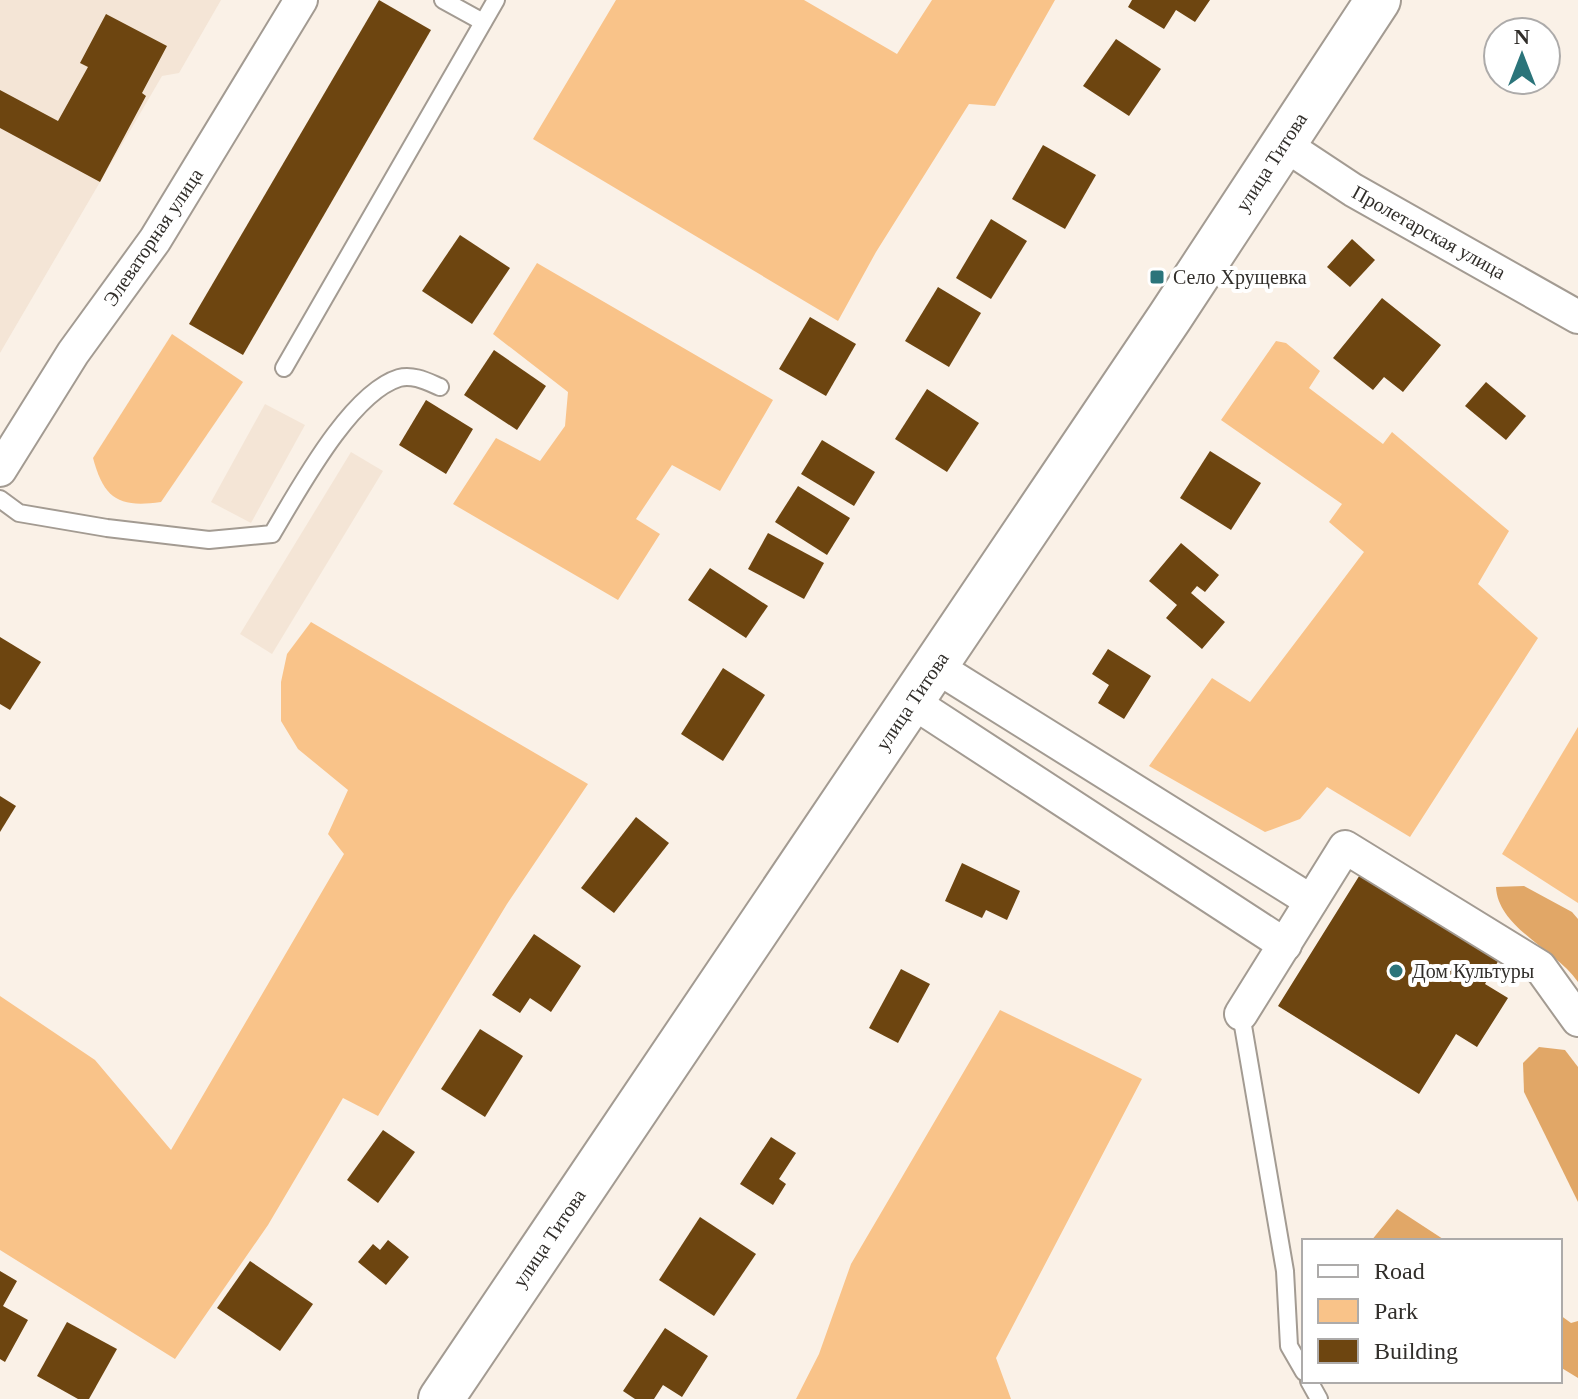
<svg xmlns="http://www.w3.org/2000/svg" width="1578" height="1399" font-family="'Times New Roman',serif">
	<rect width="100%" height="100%" fill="#faf1e7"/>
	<!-- built -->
	<g fill="#f4e5d6">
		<path d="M0,0H221L179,73L162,76L0,353Z"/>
		<path d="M265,404L305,425L251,523L211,502Z"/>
		<path d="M351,452L383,471L272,654L240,634Z"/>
	</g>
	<!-- green -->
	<g fill="#f9c389">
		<path d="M616,0H804L897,54L932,0H1055L995,106L969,104L876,252L838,321L533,139Z"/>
		<path d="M537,263L773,400L720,491L672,465L636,519L660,534L618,600L453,504L496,438L540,461L565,426L568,392L493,334Z"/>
		<path d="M172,334L243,382L161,502C119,508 104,499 93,458Z"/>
		<path d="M1276,341L1286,343L1320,371L1309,388L1383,444L1392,432L1509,531L1478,584L1538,638L1410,837L1327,787L1300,819L1265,832L1149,766L1212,678L1250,702L1364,552L1329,522L1342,504L1221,420Z"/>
		<path d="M311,622L588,784L507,904L378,1116L343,1098L268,1225L175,1359L0,1250V996L95,1060L171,1150L344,854L328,834L348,790L298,749L281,721V682L287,654Z"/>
		<path d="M1578,727V903L1502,854Z"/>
		<path d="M1000,1010L1142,1079L996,1358L1011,1399H796L819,1354L851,1264Z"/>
	</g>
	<!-- forest -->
	<g fill="#e1a767">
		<path d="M1524,886L1572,912L1578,919V982C1555,949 1498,928 1496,887Z"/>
		<path d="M1539,1047L1565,1050L1578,1067V1202L1524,1092L1523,1063Z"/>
		<path d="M1397,1209L1446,1241H1371Z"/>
		<path d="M1560,1315L1571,1323L1578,1321V1378L1560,1367Z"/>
	</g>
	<!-- building -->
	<g fill="#6d4510">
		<path d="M379,0L431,30L243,355L189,324Z"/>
		<path d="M1132,0H1210L1195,22L1176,10L1164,29L1128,7Z"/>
		<path d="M106,14L167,46L142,93L146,96L100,182L0,128V90L58,121L88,67L80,63Z"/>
		<path d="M1116,39L1161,69L1129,116L1083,86Z"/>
		<path d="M1043,145L1096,175L1065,229L1012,199Z"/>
		<path d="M991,219L1027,241L991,299L956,278Z"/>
		<path d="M460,235L510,268L472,324L422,291Z"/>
		<path d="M1352,239L1375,260L1350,287L1327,267Z"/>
		<path d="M938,287L981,313L949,367L905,341Z"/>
		<path d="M1382,298L1441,345L1403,392L1384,377L1373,390L1333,358Z"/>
		<path d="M810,317L856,344L826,396L779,369Z"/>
		<path d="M494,350L546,386L517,430L464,395Z"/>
		<path d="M1486,382L1526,416L1506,440L1465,406Z"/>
		<path d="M927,389L979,423L947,472L895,439Z"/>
		<path d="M426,400L473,429L446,474L399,445Z"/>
		<path d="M822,440L875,472L854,506L801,474Z"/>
		<path d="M1210,451L1261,483L1231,530L1180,498Z"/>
		<path d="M798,486L850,518L827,555L775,522Z"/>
		<path d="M768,533L824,563L804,599L748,569Z"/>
		<path d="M1181,543L1219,575L1205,592L1197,586L1191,593L1225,622L1202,649L1166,618L1177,605L1149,581Z"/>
		<path d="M710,568L768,606L746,638L688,600Z"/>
		<path d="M0,637L41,662L10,710L0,704Z"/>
		<path d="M1108,649L1151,676L1124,719L1098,703L1109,685L1092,674Z"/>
		<path d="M723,668L765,695L723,761L681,734Z"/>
		<path d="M0,796L16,806L0,832Z"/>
		<path d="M636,817L669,843L614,913L581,888Z"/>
		<path d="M962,863L1020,891L1007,920L986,910L982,918L945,901Z"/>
		<path d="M1361,873L1500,958L1485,984L1508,998L1477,1047L1456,1034L1419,1094L1278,1006Z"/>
		<path d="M534,934L581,966L551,1012L530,998L520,1013L492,995Z"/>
		<path d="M901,969L930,984L898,1043L869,1028Z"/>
		<path d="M480,1029L523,1056L485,1117L441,1089Z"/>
		<path d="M383,1130L415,1152L378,1203L347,1180Z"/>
		<path d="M771,1137L796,1153L779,1179L786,1184L773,1205L740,1184Z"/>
		<path d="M700,1217L756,1254L714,1316L659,1280Z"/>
		<path d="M388,1240L409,1257L386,1285L358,1262L373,1244L380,1250Z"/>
		<path d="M250,1261L313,1304L280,1351L217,1308Z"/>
		<path d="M0,1271L17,1281L3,1306L28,1320L5,1362L0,1359Z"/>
		<path d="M67,1322L117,1349L89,1399H78L37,1376Z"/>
		<path d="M665,1328L708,1356L682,1397L663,1385L654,1399H635L623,1391Z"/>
	</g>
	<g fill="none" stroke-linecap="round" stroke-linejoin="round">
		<defs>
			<g id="service">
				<path d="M443,0L483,22"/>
				<path d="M284,368L496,0"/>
				<path d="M0,499L19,513L107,528L209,540L272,534C298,491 350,393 399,378C413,374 428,382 440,387"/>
				<path d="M1241,1014L1285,1271L1289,1346L1304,1372"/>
				<path d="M1309,1381L1319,1399"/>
			</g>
			<g id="minor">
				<path d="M1282,143L1353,190L1578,317"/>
				<path d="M0,470L73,353L155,240L301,0"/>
				<path d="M935,666L1311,901"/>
				<path d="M911,701L1285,945"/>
				<path d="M1241,1014L1345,847L1540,967L1578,1020"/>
			</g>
			<path id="secondary" d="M441,1399L1170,317L1378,0"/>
		</defs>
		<!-- service casing -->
		<use href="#service" stroke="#a39b92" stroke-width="20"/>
		<!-- minor casing -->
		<use href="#minor" stroke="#a39b92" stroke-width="36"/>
		<!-- secondary casing -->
		<use href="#secondary" stroke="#a39b92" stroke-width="48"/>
		<!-- service -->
		<use href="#service" stroke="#fff" stroke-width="16"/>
		<!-- minor -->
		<use href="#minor" stroke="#fff" stroke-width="32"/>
		<!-- secondary -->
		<use href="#secondary" stroke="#fff" stroke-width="44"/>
	</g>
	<!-- markers -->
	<g fill="#2b747a" stroke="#fff" stroke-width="3">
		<rect x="1149" y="269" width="16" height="16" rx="4"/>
		<circle cx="1396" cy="971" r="8"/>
	</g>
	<g text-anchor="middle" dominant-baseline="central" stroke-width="8" stroke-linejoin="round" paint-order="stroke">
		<!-- street labels -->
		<g font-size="20" fill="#312e2a" stroke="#fff">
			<text transform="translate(1271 162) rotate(-57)">улица Титова</text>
			<text transform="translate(1429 232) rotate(29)">Пролетарская улица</text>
			<text transform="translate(153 237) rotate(-56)">Элеваторная улица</text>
			<text transform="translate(912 701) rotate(-56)">улица Титова</text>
			<text transform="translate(549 1238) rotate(-56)">улица Титова</text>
		</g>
		<!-- poi labels -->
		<g font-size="20" fill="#312e2a" stroke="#fff" text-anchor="start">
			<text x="1173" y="277">Село Хрущевка</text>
			<text x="1412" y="971">Дом Культуры</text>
		</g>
	</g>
	<!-- legend -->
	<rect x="1302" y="1239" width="260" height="144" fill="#ffffff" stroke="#adabaa" stroke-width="2"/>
	<rect x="1318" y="1265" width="40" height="12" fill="#ffffff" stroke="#adabaa" stroke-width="2"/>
	<text x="1374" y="1279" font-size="24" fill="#312e2a">Road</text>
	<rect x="1318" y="1299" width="40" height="24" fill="#f9c389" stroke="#adabaa" stroke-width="2"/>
	<text x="1374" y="1319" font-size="24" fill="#312e2a">Park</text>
	<rect x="1318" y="1339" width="40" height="24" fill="#6d4510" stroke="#adabaa" stroke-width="2"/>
	<text x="1374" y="1359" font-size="24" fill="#312e2a">Building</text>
	<!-- north arrow -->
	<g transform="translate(1522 56)"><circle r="38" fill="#ffffff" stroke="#adabaa" stroke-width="2"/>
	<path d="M0-6L14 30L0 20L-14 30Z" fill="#2b747a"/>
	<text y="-12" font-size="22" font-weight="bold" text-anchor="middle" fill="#312e2a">N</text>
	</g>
</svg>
